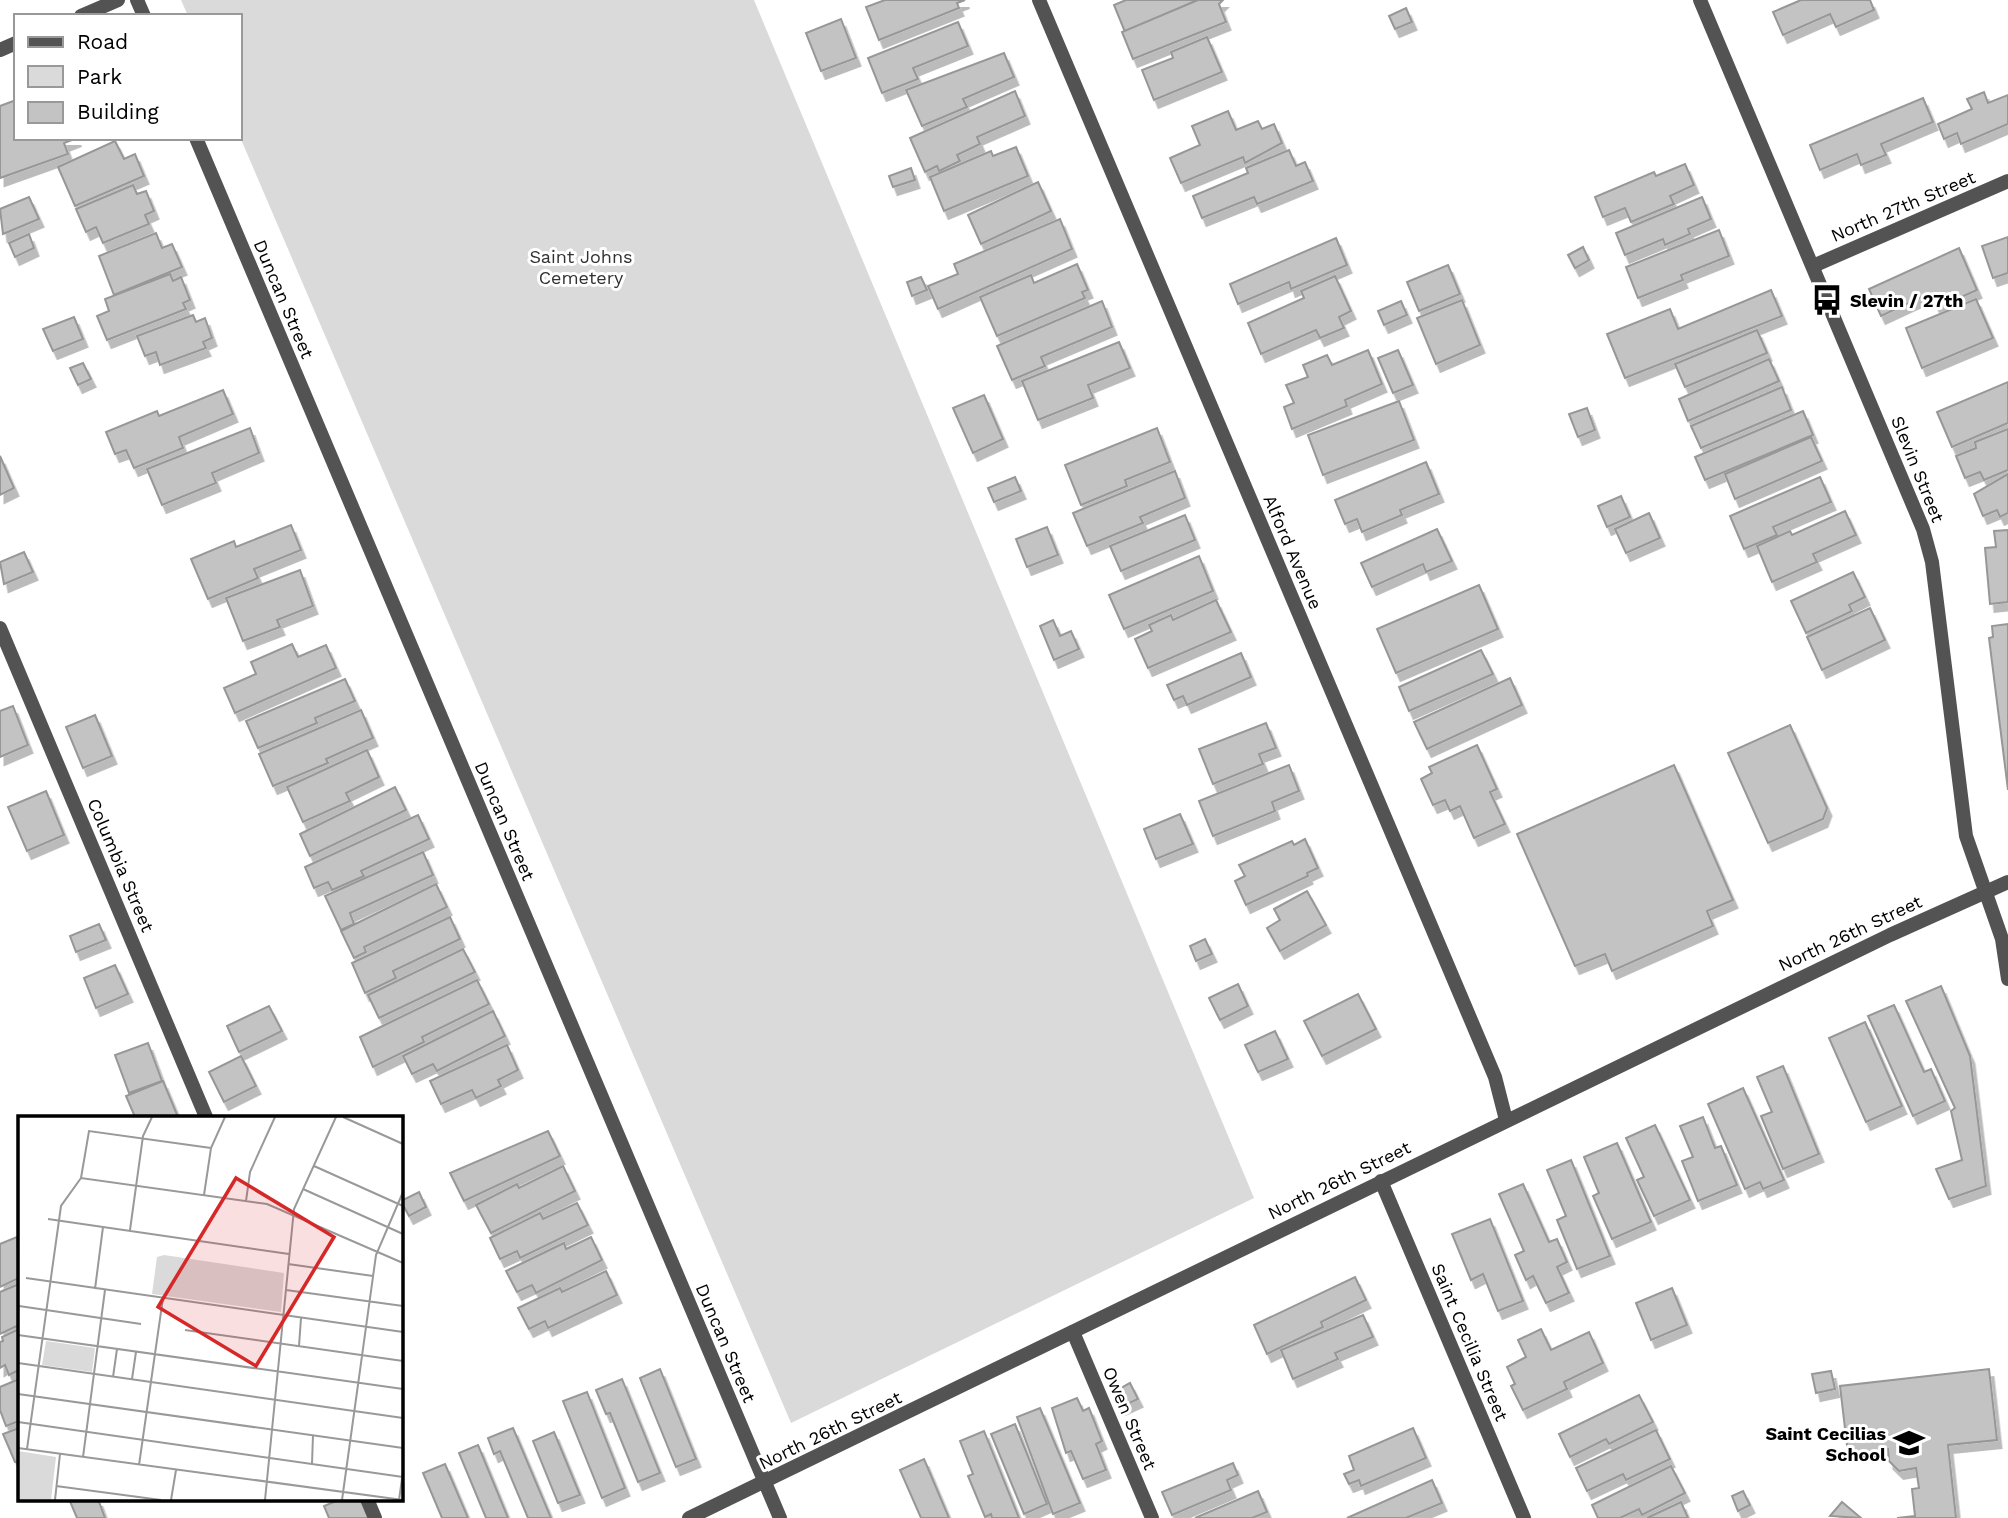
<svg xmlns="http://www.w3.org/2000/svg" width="2008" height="1518" font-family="'Work Sans',sans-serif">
	<defs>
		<filter id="shadow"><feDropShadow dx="4.5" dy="8" stdDeviation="0" flood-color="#0004"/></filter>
	</defs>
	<rect width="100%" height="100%" fill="#fff"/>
	<!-- green -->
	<path fill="#dadada" d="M181,0H754L1254,1198L791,1423L240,137V16H188Z"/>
	<!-- building -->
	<g fill="#c3c3c3" stroke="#979797" stroke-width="2" filter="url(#shadow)">
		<path d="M885,0H965L957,3L959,8L879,40L866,7Z"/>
		<path d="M1126,0H1198L1125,32L1114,5Z"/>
		<path d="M1198,0H1223L1219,4L1226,22L1133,59L1122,32Z"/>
		<path d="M1801,0H1870L1874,10L1836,27L1830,14L1783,35L1773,12Z"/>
		<path d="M1406,8L1412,22L1395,29L1389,16Z"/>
		<path d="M841,19L856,58L821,71L806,33Z"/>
		<path d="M958,22L968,46L913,68L918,79L882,93L868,58Z"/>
		<path d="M1207,37L1222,72L1154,100L1142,70L1173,58L1171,52Z"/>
		<path d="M1004,53L1014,77L963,99L967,107L922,126L906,90Z"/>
		<path d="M1015,91L1025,116L977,137L980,144L957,155L960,161L939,171L937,166L925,172L910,138Z"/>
		<path d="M1984,92L1988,103L2008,95V124L1961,144L1957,133L1944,139L1938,124L1972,109L1967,99Z"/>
		<path d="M1923,98L1933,122L1881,144L1886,155L1861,165L1857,154L1820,170L1810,145Z"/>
		<path d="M16,100V138H77L64,143L68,154L0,178V106Z"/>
		<path d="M1228,111L1236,130L1258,121L1262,129L1274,124L1282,143L1245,163L1243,157L1181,183L1170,158L1200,145L1192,126Z"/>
		<path d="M115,141L124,159L135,154L144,176L75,206L58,167Z"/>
		<path d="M1016,147L1028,176L944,211L930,177L991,151L993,156Z"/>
		<path d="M1289,150L1296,166L1305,162L1313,181L1257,204L1254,197L1202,218L1193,196L1248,173L1246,168Z"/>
		<path d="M1685,164L1694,185L1670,196L1674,204L1631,222L1625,208L1603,217L1595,197L1654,172L1656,176Z"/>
		<path d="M911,168L915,180L893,187L889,176Z"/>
		<path d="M1038,182L1051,211L981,244L968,215Z"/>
		<path d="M133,185L137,194L146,191L154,211L145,215L149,224L103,243L96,227L86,232L76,209Z"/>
		<path d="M29,197L39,219L3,234L0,209Z"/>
		<path d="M1702,197L1711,219L1688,229L1690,234L1665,245L1663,239L1625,255L1616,233Z"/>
		<path d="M1060,219L1072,249L938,309L928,286L958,274L954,264Z"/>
		<path d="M1719,230L1729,256L1681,275L1683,280L1638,298L1626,267Z"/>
		<path d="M156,233L162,248L172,244L182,267L114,295L99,256Z"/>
		<path d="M29,234L34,248L15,257L9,243Z"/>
		<path d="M2008,237V273L1993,278L1982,246Z"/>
		<path d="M1336,238L1347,265L1291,289L1289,282L1238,304L1230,284Z"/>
		<path d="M1583,247L1589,260L1575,268L1568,255Z"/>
		<path d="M1959,248L1977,290L1937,308L1930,293L1881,316L1869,289Z"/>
		<path d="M1077,264L1088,290L1082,292L1085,298L997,336L980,297L1031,275L1034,283Z"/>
		<path d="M1448,265L1460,294L1419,311L1407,282Z"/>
		<path d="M170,274L173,281L181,277L190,300L183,303L186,309L107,340L97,316L109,311L105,299Z"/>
		<path d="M1335,276L1351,311L1339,317L1344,328L1320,338L1316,330L1261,354L1248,323L1304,298L1301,291Z"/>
		<path d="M921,277L927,290L912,296L907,282Z"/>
		<path d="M1771,290L1782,316L1625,378L1607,334L1670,309L1678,329Z"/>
		<path d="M1976,299L1993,338L1922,368L1906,328Z"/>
		<path d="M1462,300L1480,345L1436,364L1417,318Z"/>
		<path d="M1102,301L1112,327L1041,357L1045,366L1012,380L997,346Z"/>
		<path d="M1401,301L1407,315L1384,325L1378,311Z"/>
		<path d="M193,315L196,322L205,318L212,338L203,342L206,348L160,365L156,352L145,356L137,336Z"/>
		<path d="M74,317L83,339L53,351L43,329Z"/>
		<path d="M1757,330L1767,353L1685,387L1675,364Z"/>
		<path d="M1119,342L1130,368L1088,385L1093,398L1038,420L1022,381Z"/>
		<path d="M1368,350L1382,384L1345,400L1347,406L1292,429L1284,407L1294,403L1286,385L1308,377L1303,365L1327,355L1332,365Z"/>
		<path d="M1398,350L1413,385L1393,393L1378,358Z"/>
		<path d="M1769,359L1779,381L1688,421L1679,399Z"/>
		<path d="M83,363L91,379L78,385L70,368Z"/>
		<path d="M2008,382V423L1952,447L1937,412Z"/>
		<path d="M1782,387L1791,410L1701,448L1691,426Z"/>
		<path d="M223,390L233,414L179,437L183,448L134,468L126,450L115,454L106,432L157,411L159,416Z"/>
		<path d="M984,395L1003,439L973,453L953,408Z"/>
		<path d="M1399,401L1414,440L1323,475L1308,435Z"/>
		<path d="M1587,408L1595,430L1578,437L1569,414Z"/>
		<path d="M1803,411L1813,435L1705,480L1695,457Z"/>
		<path d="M250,428L259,453L212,473L216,483L162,505L147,469Z"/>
		<path d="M1157,428L1170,462L1125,480L1127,486L1081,505L1065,465Z"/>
		<path d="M2008,429V470L1984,480L1980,472L1965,478L1956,456L1976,448L1975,442Z"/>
		<path d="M1811,437L1822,461L1735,499L1725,474Z"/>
		<path d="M0,456L14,488L0,495Z"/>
		<path d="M1426,462L1439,494L1400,510L1402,515L1362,532L1357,519L1345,524L1335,500Z"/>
		<path d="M1175,471L1185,498L1140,517L1143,523L1087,546L1073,513Z"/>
		<path d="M2008,474V513L2000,517L1997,510L1983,516L1974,494Z"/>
		<path d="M1015,477L1021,491L994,502L988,488Z"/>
		<path d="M1820,477L1831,502L1773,527L1777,535L1744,549L1730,516Z"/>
		<path d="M1621,496L1630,517L1607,527L1598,506Z"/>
		<path d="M1845,511L1856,535L1813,554L1817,562L1772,582L1757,546L1790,531L1792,535Z"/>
		<path d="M1649,513L1660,538L1626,553L1615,529Z"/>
		<path d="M1185,515L1195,540L1121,571L1110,546Z"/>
		<path d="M291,525L301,550L254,569L258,578L208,599L191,559L234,541L236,547Z"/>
		<path d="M1047,527L1058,555L1027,567L1016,539Z"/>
		<path d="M1437,529L1452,561L1426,572L1423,564L1372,587L1361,563Z"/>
		<path d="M2008,530V602L1990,604L1985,548L1996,547L1994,531Z"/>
		<path d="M24,552L33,572L4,584L0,562Z"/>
		<path d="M1199,556L1213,591L1124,629L1109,595Z"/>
		<path d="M300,570L313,606L277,620L280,627L243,641L226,598Z"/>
		<path d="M1853,572L1865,597L1849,605L1852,611L1806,633L1791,601Z"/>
		<path d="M1479,585L1498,629L1396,673L1377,629Z"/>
		<path d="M1216,600L1231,632L1148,668L1135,639L1152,631L1149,625L1171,615L1173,620Z"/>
		<path d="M1870,608L1885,640L1822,670L1807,637Z"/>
		<path d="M1053,620L1060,636L1071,631L1079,649L1054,660L1040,626Z"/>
		<path d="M2008,624V790L1989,638L1993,637L1992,626Z"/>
		<path d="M292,644L298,657L326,645L336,668L235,713L224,688L256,674L251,662Z"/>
		<path d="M1481,650L1493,674L1409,711L1399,687Z"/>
		<path d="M1241,653L1251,677L1187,705L1183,696L1174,700L1167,685Z"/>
		<path d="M1510,678L1522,705L1427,749L1414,722Z"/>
		<path d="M345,679L355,701L315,718L317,723L258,748L246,721Z"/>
		<path d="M13,706L28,745L0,757V711Z"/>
		<path d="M361,710L373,738L326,759L328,763L273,786L259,754Z"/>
		<path d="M95,715L112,756L83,768L66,727Z"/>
		<path d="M1266,723L1276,748L1259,754L1263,764L1213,784L1199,749Z"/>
		<path d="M1790,725L1827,808L1823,819L1768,843L1728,753Z"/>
		<path d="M1477,745L1497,789L1490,792L1505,824L1474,838L1460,806L1450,811L1445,800L1433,805L1421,779L1432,773L1429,767Z"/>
		<path d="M367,750L379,777L346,793L350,801L303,822L287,787Z"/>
		<path d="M1289,765L1299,791L1272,802L1275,811L1213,836L1199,801Z"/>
		<path d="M1674,765L1733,900L1707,911L1713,926L1612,971L1605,954L1575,966L1517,834Z"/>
		<path d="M395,787L406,810L310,856L300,834Z"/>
		<path d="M46,791L64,835L27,851L8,807Z"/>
		<path d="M1180,814L1193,844L1156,859L1144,829Z"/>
		<path d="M418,815L429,839L361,871L364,876L332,890L328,882L314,888L305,867Z"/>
		<path d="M1305,839L1318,868L1307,873L1308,876L1246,905L1235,881L1245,876L1239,865L1292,841L1294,845Z"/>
		<path d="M423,852L433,875L350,913L354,924L341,930L325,896Z"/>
		<path d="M436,884L447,907L364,947L366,952L354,958L341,931Z"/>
		<path d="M1307,891L1326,925L1280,951L1267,928L1280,920L1274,909Z"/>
		<path d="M450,917L460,939L393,971L396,978L365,993L352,963Z"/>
		<path d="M99,924L106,940L76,952L70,936Z"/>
		<path d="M1205,939L1212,954L1196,961L1190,946Z"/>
		<path d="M463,949L475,972L379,1018L368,995Z"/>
		<path d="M115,965L128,994L96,1008L84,978Z"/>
		<path d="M477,980L489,1004L422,1037L424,1042L373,1067L360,1037Z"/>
		<path d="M1238,984L1248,1006L1220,1020L1209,998Z"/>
		<path d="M1941,986L1970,1056L1986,1186L1949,1199L1936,1169L1962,1160L1951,1111L1955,1108L1906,1001Z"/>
		<path d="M1358,994L1376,1029L1322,1056L1304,1021Z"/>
		<path d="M1894,1005L1924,1072L1931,1069L1945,1101L1913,1116L1868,1016Z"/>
		<path d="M269,1006L282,1031L239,1052L227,1026Z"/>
		<path d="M493,1011L505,1036L437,1071L433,1064L412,1074L403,1056Z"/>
		<path d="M1865,1022L1902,1106L1866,1122L1829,1038Z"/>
		<path d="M1275,1031L1288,1059L1258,1072L1245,1045Z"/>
		<path d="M148,1043L162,1081L129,1093L115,1055Z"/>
		<path d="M507,1045L518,1070L498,1080L501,1086L476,1098L472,1090L441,1104L430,1081Z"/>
		<path d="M241,1056L256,1086L224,1102L209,1072Z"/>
		<path d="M1783,1066L1819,1154L1783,1169L1761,1116L1772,1112L1757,1077Z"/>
		<path d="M163,1081L178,1117H135L126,1096Z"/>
		<path d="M1743,1088L1784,1180L1763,1189L1760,1182L1745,1189L1708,1104Z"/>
		<path d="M1703,1117L1715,1148L1721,1146L1737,1185L1698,1201L1682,1161L1693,1157L1680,1126Z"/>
		<path d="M1655,1125L1690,1200L1654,1216L1637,1180L1644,1177L1626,1138Z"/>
		<path d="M548,1131L560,1156L464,1201L450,1173Z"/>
		<path d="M1617,1143L1651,1222L1612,1239L1593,1196L1599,1193L1584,1157Z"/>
		<path d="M1571,1160L1610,1256L1577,1269L1557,1220L1566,1216L1547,1170Z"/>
		<path d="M563,1166L575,1191L491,1233L476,1205L517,1184L519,1188Z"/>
		<path d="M1523,1184L1549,1242L1557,1239L1567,1262L1557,1267L1569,1293L1546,1303L1533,1276L1526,1280L1515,1255L1524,1251L1499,1194Z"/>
		<path d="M419,1192L426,1207L409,1216L401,1201Z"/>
		<path d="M577,1203L588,1225L520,1258L517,1251L500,1259L490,1238L540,1213L543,1219Z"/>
		<path d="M1490,1219L1523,1301L1498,1311L1483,1274L1471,1280L1452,1234Z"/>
		<path d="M17,1237L19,1278L0,1287V1244Z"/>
		<path d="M591,1237L602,1260L536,1293L532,1285L517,1292L506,1271L564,1243L566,1249Z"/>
		<path d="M606,1271L617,1295L548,1328L545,1321L529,1329L518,1308L560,1288L562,1292Z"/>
		<path d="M1355,1277L1366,1300L1321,1322L1323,1327L1267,1354L1254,1325Z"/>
		<path d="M19,1284V1325L0,1334V1292Z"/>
		<path d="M1672,1288L1687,1325L1651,1340L1636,1303Z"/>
		<path d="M1363,1315L1373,1337L1335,1353L1338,1359L1293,1379L1281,1350Z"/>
		<path d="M19,1329V1370L9,1375L5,1365L0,1368V1342L3,1341L2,1337Z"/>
		<path d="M1541,1329L1551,1350L1589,1332L1603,1363L1564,1382L1567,1389L1523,1410L1511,1386L1515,1384L1507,1367L1526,1357L1518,1340Z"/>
		<path d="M660,1369L696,1459L676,1467L640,1378Z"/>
		<path d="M1989,1369L1997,1440L1948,1445L1956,1518H1897L1915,1516L1912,1489L1919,1488L1916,1468L1899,1471L1889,1461L1888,1449L1848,1454L1840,1386Z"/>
		<path d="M1831,1371L1835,1389L1816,1393L1812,1374Z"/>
		<path d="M19,1379V1421L6,1426L0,1410V1387Z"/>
		<path d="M622,1379L660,1473L638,1482L610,1413L606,1414L596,1390Z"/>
		<path d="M1130,1383L1138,1399L1121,1407L1114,1392Z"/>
		<path d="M587,1392L625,1488L602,1498L563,1401Z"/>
		<path d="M1639,1395L1653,1422L1609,1444L1606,1439L1570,1457L1559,1434Z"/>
		<path d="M1077,1398L1083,1411L1089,1408L1102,1441L1096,1444L1106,1470L1083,1479L1071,1451L1066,1453L1052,1408Z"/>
		<path d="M1040,1408L1080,1503L1053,1514L1017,1417Z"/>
		<path d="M1015,1424L1047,1504L1024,1514L991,1434Z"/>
		<path d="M19,1428V1461L15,1462L3,1434Z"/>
		<path d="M513,1428L551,1518H528L500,1451L494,1454L488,1438Z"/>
		<path d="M1413,1428L1426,1458L1361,1486L1359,1480L1349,1484L1344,1474L1354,1470L1349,1456Z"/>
		<path d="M1656,1430L1670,1459L1626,1480L1623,1474L1587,1491L1576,1468Z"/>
		<path d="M984,1431L1019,1518H992L991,1514L985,1517L968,1476L973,1474L960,1441Z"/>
		<path d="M554,1432L580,1495L558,1503L533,1441Z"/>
		<path d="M478,1445L508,1518H486L459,1453Z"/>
		<path d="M924,1459L949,1518H921L900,1470Z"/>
		<path d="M1233,1463L1238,1475L1227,1480L1231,1490L1172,1515L1162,1492Z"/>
		<path d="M445,1464L468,1518H442L423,1473Z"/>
		<path d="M1671,1466L1685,1493L1642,1515L1639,1509L1620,1518H1598L1592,1505Z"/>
		<path d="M1432,1480L1442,1503L1406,1518H1347Z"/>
		<path d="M1258,1491L1267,1512L1252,1518H1195Z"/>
		<path d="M1743,1491L1750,1505L1738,1511L1732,1496Z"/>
		<path d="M69,1499H98L105,1518H77Z"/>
		<path d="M341,1499H362L370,1518H329L324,1506Z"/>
		<path d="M1681,1502L1688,1518H1647Z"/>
		<path d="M1842,1502L1861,1518L1830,1516Z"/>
	</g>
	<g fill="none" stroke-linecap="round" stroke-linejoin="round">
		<!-- minor -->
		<g stroke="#535353" stroke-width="14">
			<path d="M137,0L144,16"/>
			<path d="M1039,0L1495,1077L1506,1120"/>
			<path d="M1700,0L1923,529L1932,562L1966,836L2002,939L2008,979"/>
			<path d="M81,16L118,0"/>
			<path d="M0,50L16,43"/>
			<path d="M196,138L780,1518"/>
			<path d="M1813,266L2008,181"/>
			<path d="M0,628L206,1117"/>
			<path d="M1381,1181L1524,1518"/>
			<path d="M1073,1332L1152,1518"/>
			<path d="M367,1499L375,1518"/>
		</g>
		<!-- tertiary -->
		<path stroke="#535353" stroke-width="14" d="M689,1518L1890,935L2008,882"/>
	</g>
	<!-- icons -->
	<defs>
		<symbol id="bus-bare" viewBox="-9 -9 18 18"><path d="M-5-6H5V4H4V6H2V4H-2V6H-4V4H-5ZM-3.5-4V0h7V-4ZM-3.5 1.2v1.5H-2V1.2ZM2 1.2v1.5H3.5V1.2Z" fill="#000" stroke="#fff" stroke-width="2.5" paint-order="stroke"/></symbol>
		<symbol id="school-bare" viewBox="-9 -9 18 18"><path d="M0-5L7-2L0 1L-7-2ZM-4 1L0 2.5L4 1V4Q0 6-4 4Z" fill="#000" stroke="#fff" stroke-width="2.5" paint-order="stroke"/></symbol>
	</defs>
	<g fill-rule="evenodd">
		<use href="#bus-bare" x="1805" y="278" width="44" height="44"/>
		<use href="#school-bare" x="1887" y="1421" width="44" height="44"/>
	</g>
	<g text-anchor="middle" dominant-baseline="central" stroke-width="6" stroke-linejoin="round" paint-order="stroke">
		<!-- street labels -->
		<g font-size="18" fill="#000" stroke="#fff">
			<text transform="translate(1903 206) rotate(-23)">North 27th Street</text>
			<text transform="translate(284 299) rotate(67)">Duncan Street</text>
			<text transform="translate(1918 469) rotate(68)">Slevin Street</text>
			<text transform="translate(1293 552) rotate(67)">Alford Avenue</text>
			<text transform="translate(505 821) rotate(67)">Duncan Street</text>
			<text transform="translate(121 865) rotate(67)">Columbia Street</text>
			<text transform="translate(1850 933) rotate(-25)">North 26th Street</text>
			<text transform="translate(1339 1180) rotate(-26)">North 26th Street</text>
			<text transform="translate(1470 1342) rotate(67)">Saint Cecilia Street</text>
			<text transform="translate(726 1343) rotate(67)">Duncan Street</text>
			<text transform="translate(1130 1418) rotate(67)">Owen Street</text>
			<text transform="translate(830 1430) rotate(-26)">North 26th Street</text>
		</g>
		<!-- park labels -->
		<g font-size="18" fill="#313131" stroke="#fff">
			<text x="581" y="256">Saint Johns<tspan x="581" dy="21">Cemetery</tspan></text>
		</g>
		<!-- poi labels -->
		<g font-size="18" font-weight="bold" fill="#000" stroke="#fff" text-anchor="start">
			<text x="1850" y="300">Slevin / 27th</text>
			<text x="1886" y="1433" text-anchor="end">Saint Cecilias<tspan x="1886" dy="21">School</tspan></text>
		</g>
	</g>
	<!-- overview -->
	<g transform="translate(18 1116)">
		<rect width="385" height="385" fill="#fff"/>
		<path d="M146,139L266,157L263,196L134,178L139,141ZM28,225L77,232L74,256L24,249ZM0,335L38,341L33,384H0Z" fill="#dadada"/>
		<path fill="none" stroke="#999" stroke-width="2" d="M325,1L385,28M296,50L385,90M63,62L71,15L193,32M285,73L385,118M186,79L193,32L207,1M228,85L232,56L257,1M30,103L271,138M112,114L125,20L134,1M270,148L355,160M8,162L385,216M77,173L85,111M268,174L385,190M1,190L123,208M167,214L385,245M0,219L385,273M281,230L283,202M0,247L385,302M95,261L99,233M114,263L118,236M0,278L385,332M0,306L385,361M0,332L385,384M9,333L43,90L63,62L249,88L385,147M65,341L87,174M294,348L295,319M121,349L145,182M38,370L143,384M37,384L42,338M153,384L158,354M247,384L276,93L318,1M324,384L358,139L385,76M381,384L385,356"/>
		<path fill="#d62828" fill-opacity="0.15" stroke="#d62828" stroke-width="3.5" d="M218,62L316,121L238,250L140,191Z"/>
		<rect width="385" height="385" fill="none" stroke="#000" stroke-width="3.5"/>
	</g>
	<!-- legend -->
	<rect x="14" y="14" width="228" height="126" fill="#ffffff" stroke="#999999" stroke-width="2"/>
	<rect x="28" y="37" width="35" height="10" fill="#535353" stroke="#999999" stroke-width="2"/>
	<text x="77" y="49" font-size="21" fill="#000000">Road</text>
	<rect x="28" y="66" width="35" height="21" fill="#dadada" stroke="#999999" stroke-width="2"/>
	<text x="77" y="84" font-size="21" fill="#000000">Park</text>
	<rect x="28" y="102" width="35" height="21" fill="#c3c3c3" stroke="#999999" stroke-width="2"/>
	<text x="77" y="119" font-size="21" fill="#000000">Building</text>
</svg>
